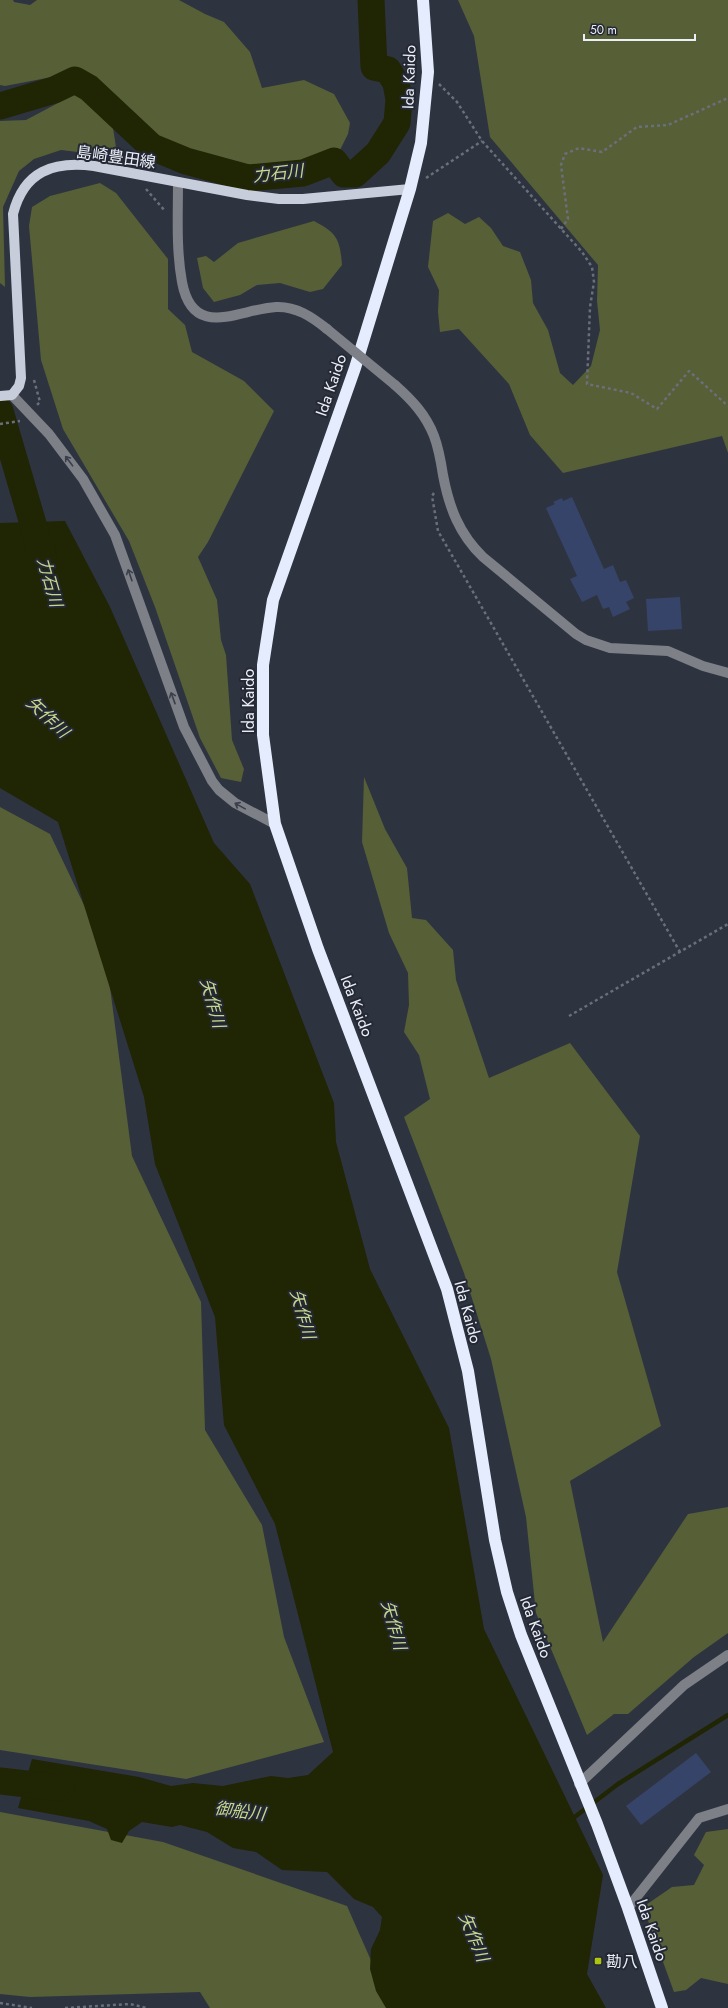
<svg xmlns="http://www.w3.org/2000/svg" width="728" height="2008" font-family="Jost,'Noto Sans JP',sans-serif">
	<rect width="100%" height="100%" fill="#2e3340"/>
	<!-- green -->
	<g fill="#575f37">
		<path d="M0,0H13L14,2L30,5L37,0H179L205,14L224,22L250,52L262,88L304,80L334,94L350,123L348,134L339,152L309,163L281,166L247,167L200,158L164,140L131,117L96,81L78,72L5,86L0,85Z"/>
		<path d="M458,0H728V453L722,436L563,473L530,435L509,384L459,329L440,332L438,312L439,290L428,267L433,221L448,213L465,224L479,217L491,228L503,246L520,252L531,280L533,303L548,330L560,373L573,385L591,366L600,330L597,301L598,265L490,137L474,36Z"/>
		<path d="M75,94L91,104L113,128L116,147L94,154L61,150L34,159L19,171L3,207L5,287L0,283V121L26,120Z"/>
		<path d="M100,183L116,193L168,259V309L185,325L192,352L244,381L274,411L208,542L198,557L217,600L221,640L226,655L232,740L244,769L241,782L221,778L200,738L155,607L129,541L63,429L41,360L29,226L32,207L50,196Z"/>
		<path d="M314,221C337,233 340,239 342,265L323,289L310,292L280,283L257,285L240,295L214,302L203,288L197,258L206,256L214,262L238,243Z"/>
		<path d="M364,777L385,829L407,868L412,918L426,920L453,950L456,980L489,1078L570,1043L640,1136L617,1272L661,1426L570,1481L603,1642L688,1514L728,1507V1633L694,1657L628,1714H614L587,1735L536,1613L526,1517L491,1359L464,1273L404,1117L430,1099L419,1055L404,1032L409,1005L408,973L389,933L362,842Z"/>
		<path d="M0,807L50,834L105,949L132,1156L201,1302L205,1430L262,1525L284,1637L324,1742L186,1779L0,1750Z"/>
		<path d="M0,1812L163,1842L347,1906L392,2008H210L200,1992L30,1997L0,1994Z"/>
		<path d="M728,1829V1984L701,1978L686,1990L674,1992L643,1907L672,1887L694,1885L704,1865L694,1855L706,1832Z"/>
	</g>
	<!-- water -->
	<path fill="#202504" d="M65,521L110,607L214,843L250,884L334,1103L336,1142L370,1269L449,1428L484,1629L603,1875L587,1974L606,2008H386L376,1991L370,1969L371,1949L380,1930L382,1917L373,1907L354,1899L327,1872L282,1870L256,1852L233,1848L207,1832L180,1825L172,1827L142,1822L129,1831L122,1843L111,1840L107,1829L89,1821L18,1808L32,1759L139,1777L171,1786L193,1783L223,1786L271,1776L288,1778L308,1775L333,1752L275,1524L224,1425L215,1317L155,1164L144,1097L58,822L0,788V523Z"/>
	<g fill="none" stroke-linecap="round" stroke-linejoin="round">
		<!-- stream -->
		<path stroke="#202504" stroke-width="4.5" d="M572,1819L618,1784L728,1715"/>
		<!-- river -->
		<g stroke="#202504" stroke-width="27">
			<path d="M0,106L54,90L75,80L89,88L152,147L186,161L248,178L303,173L334,161L344,174H355L378,153L397,123L399,99L396,83L388,70L374,67L371,0"/>
			<path d="M0,411L43,558"/>
			<path d="M0,1781L61,1788"/>
		</g>
	</g>
	<!-- building -->
	<g fill="#37446a">
		<path d="M572,497L604,569L613,565L620,582L626,580L634,598L626,602L630,609L613,617L609,607L603,609L597,595L582,602L570,579L577,576L546,508L555,504L553,502L562,498L563,501Z"/>
		<path d="M680,597L682,629L648,631L646,599Z"/>
		<path d="M696,1753L711,1772L641,1825L626,1806Z"/>
	</g>
	<g fill="none" stroke-linecap="round" stroke-linejoin="round">
		<!-- path -->
		<g stroke="#6a6f7a" stroke-width="2.5" stroke-dasharray="3 3" stroke-linecap="butt">
			<path d="M439,84L457,102L482,141L582,252L592,267L594,282L590,307L587,384L631,393L657,409L689,371L728,406"/>
			<path d="M426,178L482,141"/>
			<path d="M146,189L165,211"/>
			<path d="M561,229L568,219L561,165L565,154L579,148L602,152L637,127L668,125L728,98"/>
			<path d="M34,380L40,402L37,405"/>
			<path d="M0,424L20,421"/>
			<path d="M434,493L432,496L438,531L680,952"/>
			<path d="M569,1016L728,924"/>
			<path d="M0,2003L32,2008"/>
			<path d="M65,2008L130,2004L147,2008"/>
		</g>
		<!-- minor -->
		<g stroke="#7e8087" stroke-width="10">
			<path d="M178,182C178,215 176,249 182,282C193,341 239,309 276,307C296,306 312,317 327,329"/>
			<path d="M395,385C412,400 426,415 434,436C439,449 441,462 443,475C449,507 459,534 483,557L576,634L586,640L610,648L668,651L703,666L728,673"/>
			<path d="M12,395L49,434L83,479L115,535L184,727L212,781L219,790L235,803L275,824"/>
			<path d="M579,1784L684,1685L728,1655"/>
			<path d="M628,1908L699,1818L728,1809"/>
		</g>
		<!-- major -->
		<path stroke="#c8cddb" stroke-width="10" d="M0,396L12,395L19,386L21,378L13,214C24,171 53,161 94,166L247,195L279,199H303L410,189"/>
		<!-- highway -->
		<path stroke="#e5ecfd" stroke-width="12" d="M423,0L428,72L421,143L410,189L355,368L273,600L263,665V735L275,824L318,949L447,1289L468,1371L495,1540L507,1592L521,1635L597,1824L628,1908L662,2008"/>
		<!-- minor-bridge -->
		<path stroke="#7e8087" stroke-width="10" d="M327,329L395,385"/>
	</g>
	<!-- one-way arrows -->
	<defs><path id="oneway-shaft" d="M-6 0H5M1.5-3L5.5 0L1.5 3" fill="none" stroke-width="1.6" stroke-linecap="round" stroke-linejoin="round"/></defs>
	<g stroke="#3a3f4a">
		<use href="#oneway-shaft" transform="translate(69 461) rotate(-127)"/>
		<use href="#oneway-shaft" transform="translate(130 575) rotate(-109)"/>
		<use href="#oneway-shaft" transform="translate(173 698) rotate(-110)"/>
		<use href="#oneway-shaft" transform="translate(240 806) rotate(-151)"/>
	</g>
	<!-- markers -->
	<rect fill="#adc60d" stroke="#242935" stroke-width="1.5" x="594" y="1957" width="8" height="8" rx="2"/>
	<g text-anchor="middle" dominant-baseline="central" stroke-width="4" stroke-linejoin="round" paint-order="stroke">
		<!-- street labels -->
		<g font-size="16" fill="#ebeff7" stroke="#242935">
			<text transform="translate(409 77) rotate(-88)">Ida Kaido</text>
			<text transform="translate(116 157) rotate(8)">島崎豊田線</text>
			<text transform="translate(331 385) rotate(-71)">Ida Kaido</text>
			<text transform="translate(248 701) rotate(-90)">Ida Kaido</text>
			<text transform="translate(357 1006) rotate(69)">Ida Kaido</text>
			<text transform="translate(468 1312) rotate(75)">Ida Kaido</text>
			<text transform="translate(536 1627) rotate(70)">Ida Kaido</text>
			<text transform="translate(652 1930) rotate(71)">Ida Kaido</text>
		</g>
		<!-- poi labels -->
		<g font-size="16" fill="#ebeff7" stroke="#242935" text-anchor="start">
			<text x="606" y="1961">勘八</text>
		</g>
		<!-- water labels -->
		<g font-size="17" font-style="italic" fill="#c8d78e" stroke="#242935">
			<text transform="translate(278 173) rotate(-6)">力石川</text>
			<text transform="translate(50 582) rotate(74)">力石川</text>
			<text transform="translate(48 717) rotate(43)">矢作川</text>
			<text transform="translate(213 1003) rotate(74)">矢作川</text>
			<text transform="translate(303 1314) rotate(74)">矢作川</text>
			<text transform="translate(394 1625) rotate(74)">矢作川</text>
			<text transform="translate(240 1811) rotate(7)">御船川</text>
			<text transform="translate(474 1937) rotate(67)">矢作川</text>
		</g>
	</g>
	<!-- scale -->
	<path d="M584 34v6h111v-6" fill="none" stroke="#ebeff7" stroke-width="2"/>
	<text x="590" y="34" font-size="12" fill="#ebeff7" stroke="#242935" stroke-width="3" paint-order="stroke">50 m</text>
</svg>
